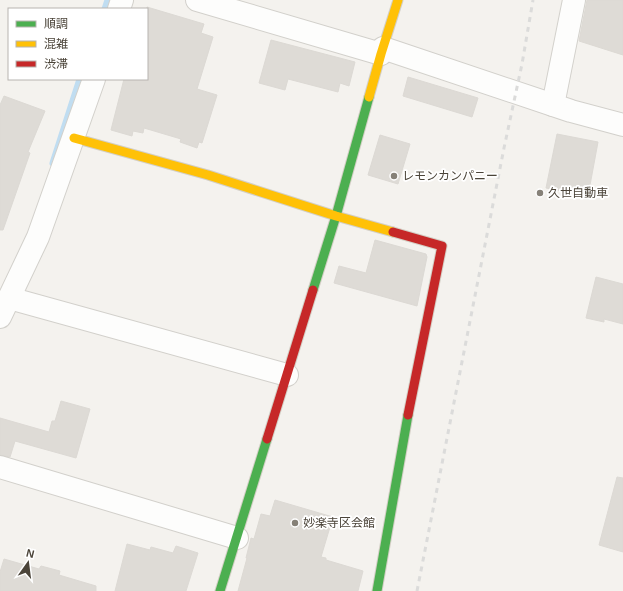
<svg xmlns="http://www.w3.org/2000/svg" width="623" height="591" font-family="Arial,'Noto Sans JP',sans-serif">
	<rect width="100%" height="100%" fill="#f4f2ee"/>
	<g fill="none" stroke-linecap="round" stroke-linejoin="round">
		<!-- stream -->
		<g stroke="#c0ddf1" stroke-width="7">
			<path d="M105,9L108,0"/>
			<path d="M53,163L80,79"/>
		</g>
	</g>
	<!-- building -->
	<g fill="#dedbd6" stroke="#dcd9d4">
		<path d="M587,0H623V55L579,41Z"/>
		<path d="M147,7L204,24L201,33L213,37L197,89L217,95L202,143L199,142L197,148L180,142L181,139L144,128L143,133L133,131L132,136L111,130L124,79H147Z"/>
		<path d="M271,40L355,62L349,86L340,83L338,92L288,79L285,90L259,83Z"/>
		<path d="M408,77L478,98L472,117L403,96Z"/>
		<path d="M4,96L45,111L28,152L30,153L3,230H0V105Z"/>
		<path d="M557,134L598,142L588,196L546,188Z"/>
		<path d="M380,135L410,144L398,184L368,175Z"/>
		<path d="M375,240L426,254L427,257L417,306L334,283L339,266L366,273Z"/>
		<path d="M596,277L623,284V324L604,319V322L586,318Z"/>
		<path d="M61,401L90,409L76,458L15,441L10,457L0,455V418L49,432L52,421H55Z"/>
		<path d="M617,477L623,478V552L599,545Z"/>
		<path d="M275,500L333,517L321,557L326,558V560L363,571L358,591H238L247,558H246L251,538L254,539L261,514L270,516Z"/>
		<path d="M127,544L150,550L151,547L173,553L176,546L198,553L186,591H115Z"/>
		<path d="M4,559L39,569L41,566L60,571L59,575L96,586V591H0V572Z"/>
	</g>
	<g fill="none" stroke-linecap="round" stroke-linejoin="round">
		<defs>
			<g id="street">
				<path d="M197,0L381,54"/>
				<path d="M119,9L122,0"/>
				<path d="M383,48L571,111L623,125"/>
				<path d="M553,105L574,0"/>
				<path d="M9,298L287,375"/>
				<path d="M0,317L38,237L94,79"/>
				<path d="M0,467L237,538"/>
			</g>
			<g id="fast">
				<path d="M313,290L336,216L369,97"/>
				<path d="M220,591L267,439"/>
				<path d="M377,591L408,415"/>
			</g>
			<g id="slow">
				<path d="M369,97L381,54L398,0"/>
				<path d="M74,138L208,175L336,216L393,232"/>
			</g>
			<g id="jam">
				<path d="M393,232L442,246L408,415"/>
				<path d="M267,439L313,290"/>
			</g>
		</defs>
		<!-- street casing -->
		<use href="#street" stroke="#d2d0cb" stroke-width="24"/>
		<!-- fast casing -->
		<use href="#fast" stroke="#d3cfc5" stroke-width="11"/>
		<!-- slow casing -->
		<use href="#slow" stroke="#d3cfc5" stroke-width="11"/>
		<!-- jam casing -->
		<use href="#jam" stroke="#d3cfc5" stroke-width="11"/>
		<!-- street -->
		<use href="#street" stroke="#fdfdfc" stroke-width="22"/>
		<!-- fast -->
		<use href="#fast" stroke="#4caf50" stroke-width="9"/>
		<!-- slow -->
		<use href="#slow" stroke="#ffc107" stroke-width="9"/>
		<!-- jam -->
		<use href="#jam" stroke="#c62828" stroke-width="9"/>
		<!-- rail -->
		<path stroke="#dbdbda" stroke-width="3" stroke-dasharray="5 5" stroke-linecap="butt" d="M417,591L504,148L522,64L533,0"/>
	</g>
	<!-- markers -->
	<g fill="#868178" stroke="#fff" stroke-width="1.5">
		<circle cx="394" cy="176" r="4"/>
		<circle cx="540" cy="193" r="4"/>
		<circle cx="295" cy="523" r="4"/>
	</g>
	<g text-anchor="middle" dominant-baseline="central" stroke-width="3.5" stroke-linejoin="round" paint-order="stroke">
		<!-- poi labels -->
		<g font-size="12" fill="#4b4439" stroke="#fff" text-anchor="start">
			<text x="402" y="176">レモンカンパニー</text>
			<text x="548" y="193">久世自動車</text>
			<text x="303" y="523">妙楽寺区会館</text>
		</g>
	</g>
	<!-- legend -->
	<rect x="8" y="8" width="140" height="72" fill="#ffffff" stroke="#b7b4b0"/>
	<rect x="16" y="21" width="20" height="6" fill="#4caf50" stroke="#b7b4b0"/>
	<text x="44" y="28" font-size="12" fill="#4b4439">順調</text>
	<rect x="16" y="41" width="20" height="6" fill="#ffc107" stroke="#b7b4b0"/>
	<text x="44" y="48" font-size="12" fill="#4b4439">混雑</text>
	<rect x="16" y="61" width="20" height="6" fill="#c62828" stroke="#b7b4b0"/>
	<text x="44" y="68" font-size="12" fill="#4b4439">渋滞</text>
	<!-- north arrow -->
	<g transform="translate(28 563) rotate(14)" stroke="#ffffff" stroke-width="3" paint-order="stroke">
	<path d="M0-3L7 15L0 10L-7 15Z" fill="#4b4439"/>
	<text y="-6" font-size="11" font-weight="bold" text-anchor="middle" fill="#4b4439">N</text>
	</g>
</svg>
